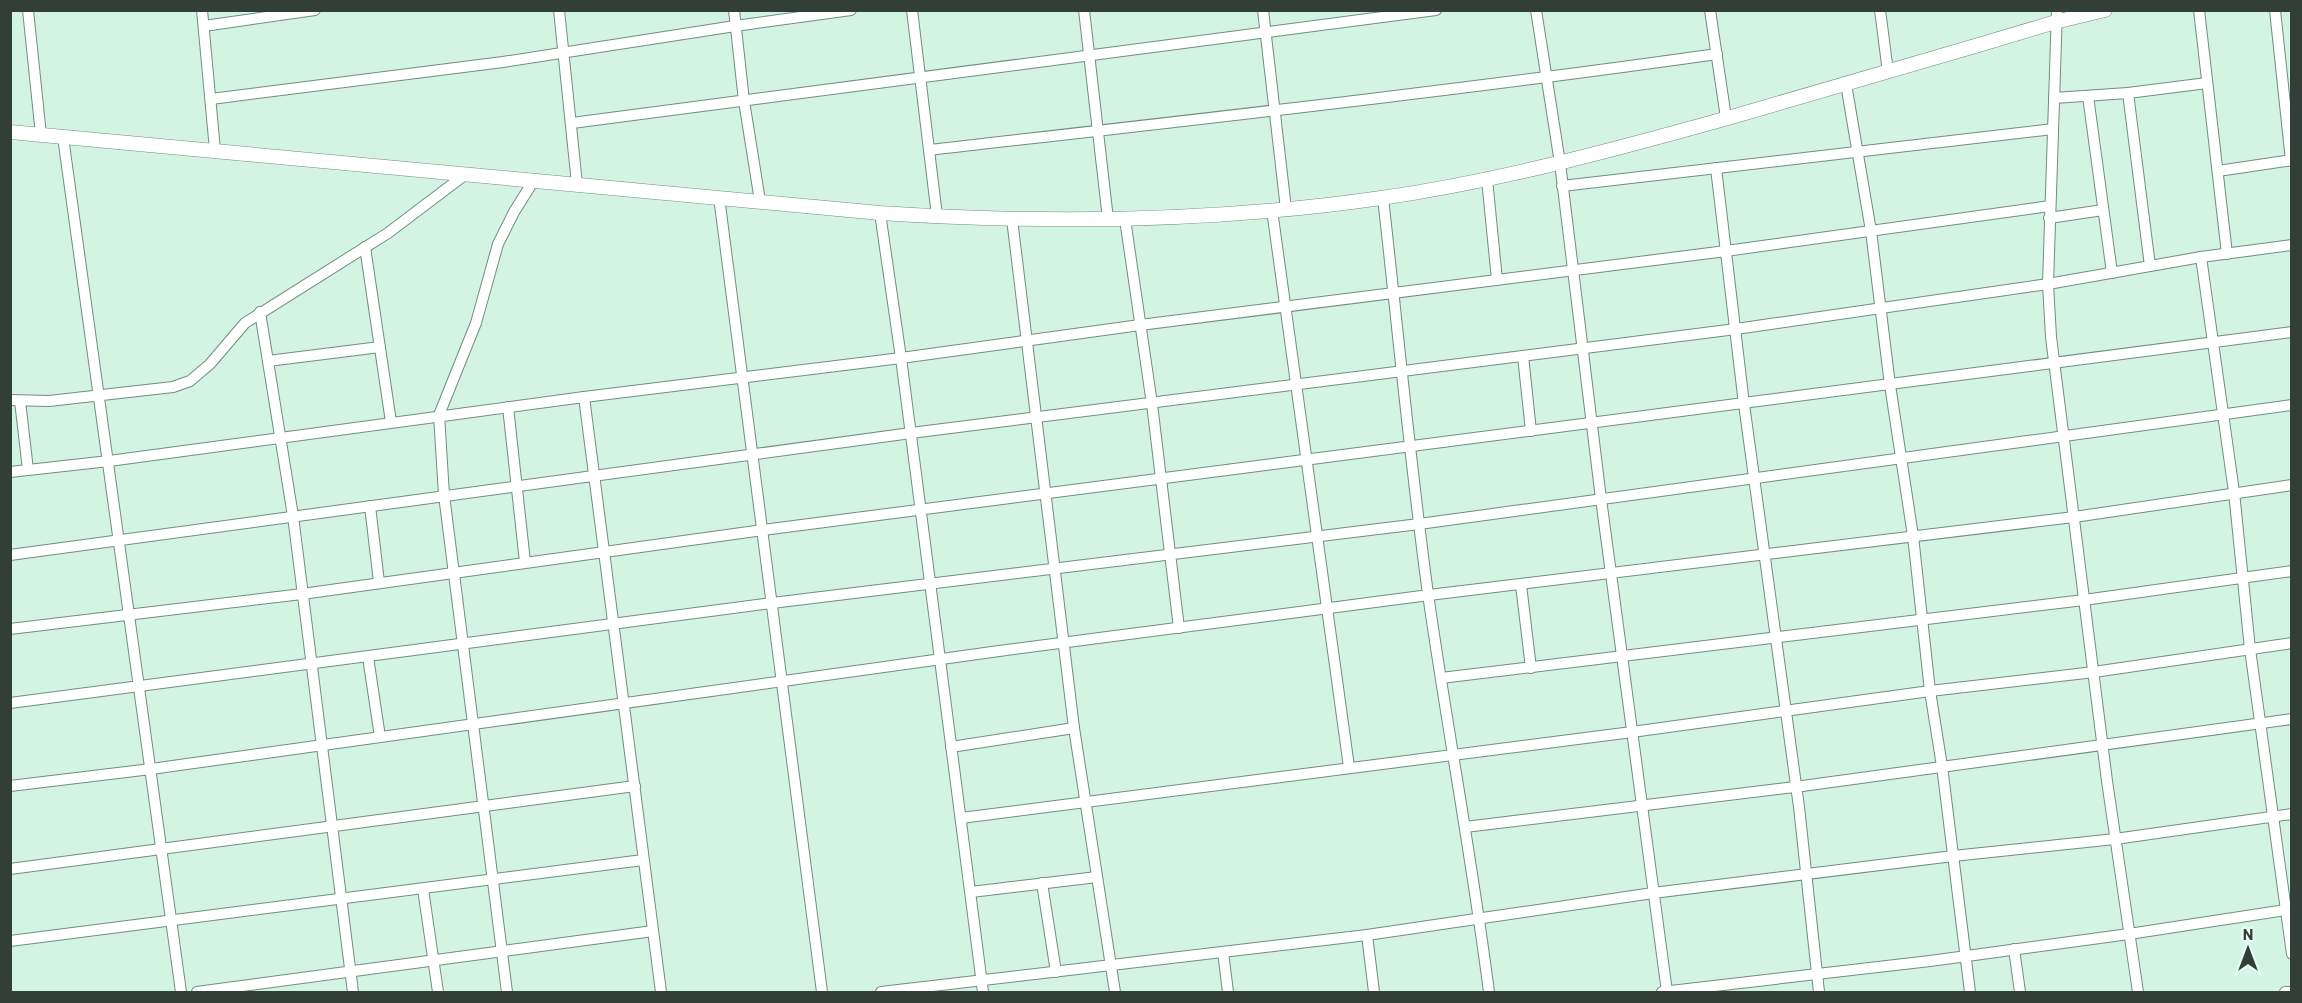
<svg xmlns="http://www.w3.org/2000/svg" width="2302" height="1003" font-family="Barlow,sans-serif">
	<rect width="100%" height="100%" fill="#d3f3e3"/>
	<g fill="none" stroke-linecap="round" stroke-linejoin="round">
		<defs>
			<g id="minor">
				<path d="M28,10L41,135"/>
				<path d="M202,10L215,150"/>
				<path d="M559,10L577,184"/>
				<path d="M734,10L744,101L760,201"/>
				<path d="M912,10L937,216"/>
				<path d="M1084,10L1108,219"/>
				<path d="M1263,10L1286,209"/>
				<path d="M1536,10L1560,163L1601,499L1667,992"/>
				<path d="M1710,10L1726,118"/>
				<path d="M1880,10L1888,72"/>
				<path d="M2057,10L2048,284L2051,337L2107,781L2138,992"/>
				<path d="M2199,10L2227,254"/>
				<path d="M2275,10L2291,161"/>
				<path d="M204,26L315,10"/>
				<path d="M1846,84L1871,231L1890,385L1913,536L1930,691L1942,766L1970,992"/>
				<path d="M2128,93L2150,266"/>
				<path d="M2088,96L2112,273"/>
				<path d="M2054,98L2128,93L2207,83"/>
				<path d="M211,99L503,62L735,26L851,10"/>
				<path d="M572,123L1436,10"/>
				<path d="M63,137L181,992"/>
				<path d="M929,150C1192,120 1455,91 1717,54"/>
				<path d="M1716,168L1744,404L1799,807L1819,992"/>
				<path d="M2218,171L2292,160"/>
				<path d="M1487,179L1497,280"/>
				<path d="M1562,186L2053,129"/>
				<path d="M719,197L822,992"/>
				<path d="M1383,198C1398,330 1410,462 1428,594C1447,727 1472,859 1489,992"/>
				<path d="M1272,210L1349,767"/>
				<path d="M880,213L901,358L983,992"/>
				<path d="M2049,218L2103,210"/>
				<path d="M1012,219L1074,728L1115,992"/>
				<path d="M1125,219L1152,404L1179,628"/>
				<path d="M365,247L391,422"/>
				<path d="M2201,257L2234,492L2250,649L2292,954"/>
				<path d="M260,312L293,516L353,992"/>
				<path d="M1523,356L1531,431"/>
				<path d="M268,361L380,347"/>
				<path d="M584,397L661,992"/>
				<path d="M10,400L49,401L173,387L190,381L210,364L245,323L388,233L466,174"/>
				<path d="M20,401L28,470"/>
				<path d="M508,407L525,562"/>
				<path d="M10,472L109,461L584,397L901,358L1140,325L1726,251L2050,206"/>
				<path d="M370,506L379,582"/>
				<path d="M10,555L911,433L1736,329L2048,284L2201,257L2292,245"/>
				<path d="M1521,585L1531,668"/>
				<path d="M10,629L302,594L763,530L2292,332"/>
				<path d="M368,657L380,737"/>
				<path d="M1441,678L2084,600L2292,571"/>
				<path d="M10,703L772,603L1419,524L2292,405"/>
				<path d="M951,747L1074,728"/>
				<path d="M10,786L151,769L999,651L1429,595L2074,517L2292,485"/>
				<path d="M961,818L1632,732L1930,691L2094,672L2292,643"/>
				<path d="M1465,827L1795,787L2292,719"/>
				<path d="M10,869L635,786"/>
				<path d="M1042,883L1056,972"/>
				<path d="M423,889L438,992"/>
				<path d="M971,892L1097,877"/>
				<path d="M1367,935L1374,992"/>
				<path d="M10,941L643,860"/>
				<path d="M2014,949L2020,992"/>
				<path d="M1223,952L1228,992"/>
				<path d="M197,992L653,931"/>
				<path d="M507,992L444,495L439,415L476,323L498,244L514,212L534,180"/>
				<path d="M881,992L1367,935L1653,893L1953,856L2115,839L2292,814"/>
				<path d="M1662,992L1930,961L2129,934L2292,909"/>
				<path d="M2285,992H2292"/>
			</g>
			<path id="major" d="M10,132L880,213C1047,224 1215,222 1381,198C1499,181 1613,150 1728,118C1839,86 1949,54 2059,21L2105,10"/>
		</defs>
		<!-- minor casing -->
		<use href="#minor" stroke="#718e80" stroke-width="12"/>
		<!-- major casing -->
		<use href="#major" stroke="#718e80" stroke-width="15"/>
		<!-- minor -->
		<use href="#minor" stroke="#fff" stroke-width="10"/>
		<!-- major -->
		<use href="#major" stroke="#fff" stroke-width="14"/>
	</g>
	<!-- border -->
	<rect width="2302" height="1003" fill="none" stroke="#323e38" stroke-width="24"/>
	<!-- north arrow -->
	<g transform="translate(2248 949)" stroke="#e5fff2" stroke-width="4.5" paint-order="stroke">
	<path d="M0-4.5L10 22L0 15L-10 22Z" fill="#323e38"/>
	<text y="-9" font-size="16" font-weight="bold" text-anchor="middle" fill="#323e38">N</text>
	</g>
</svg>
